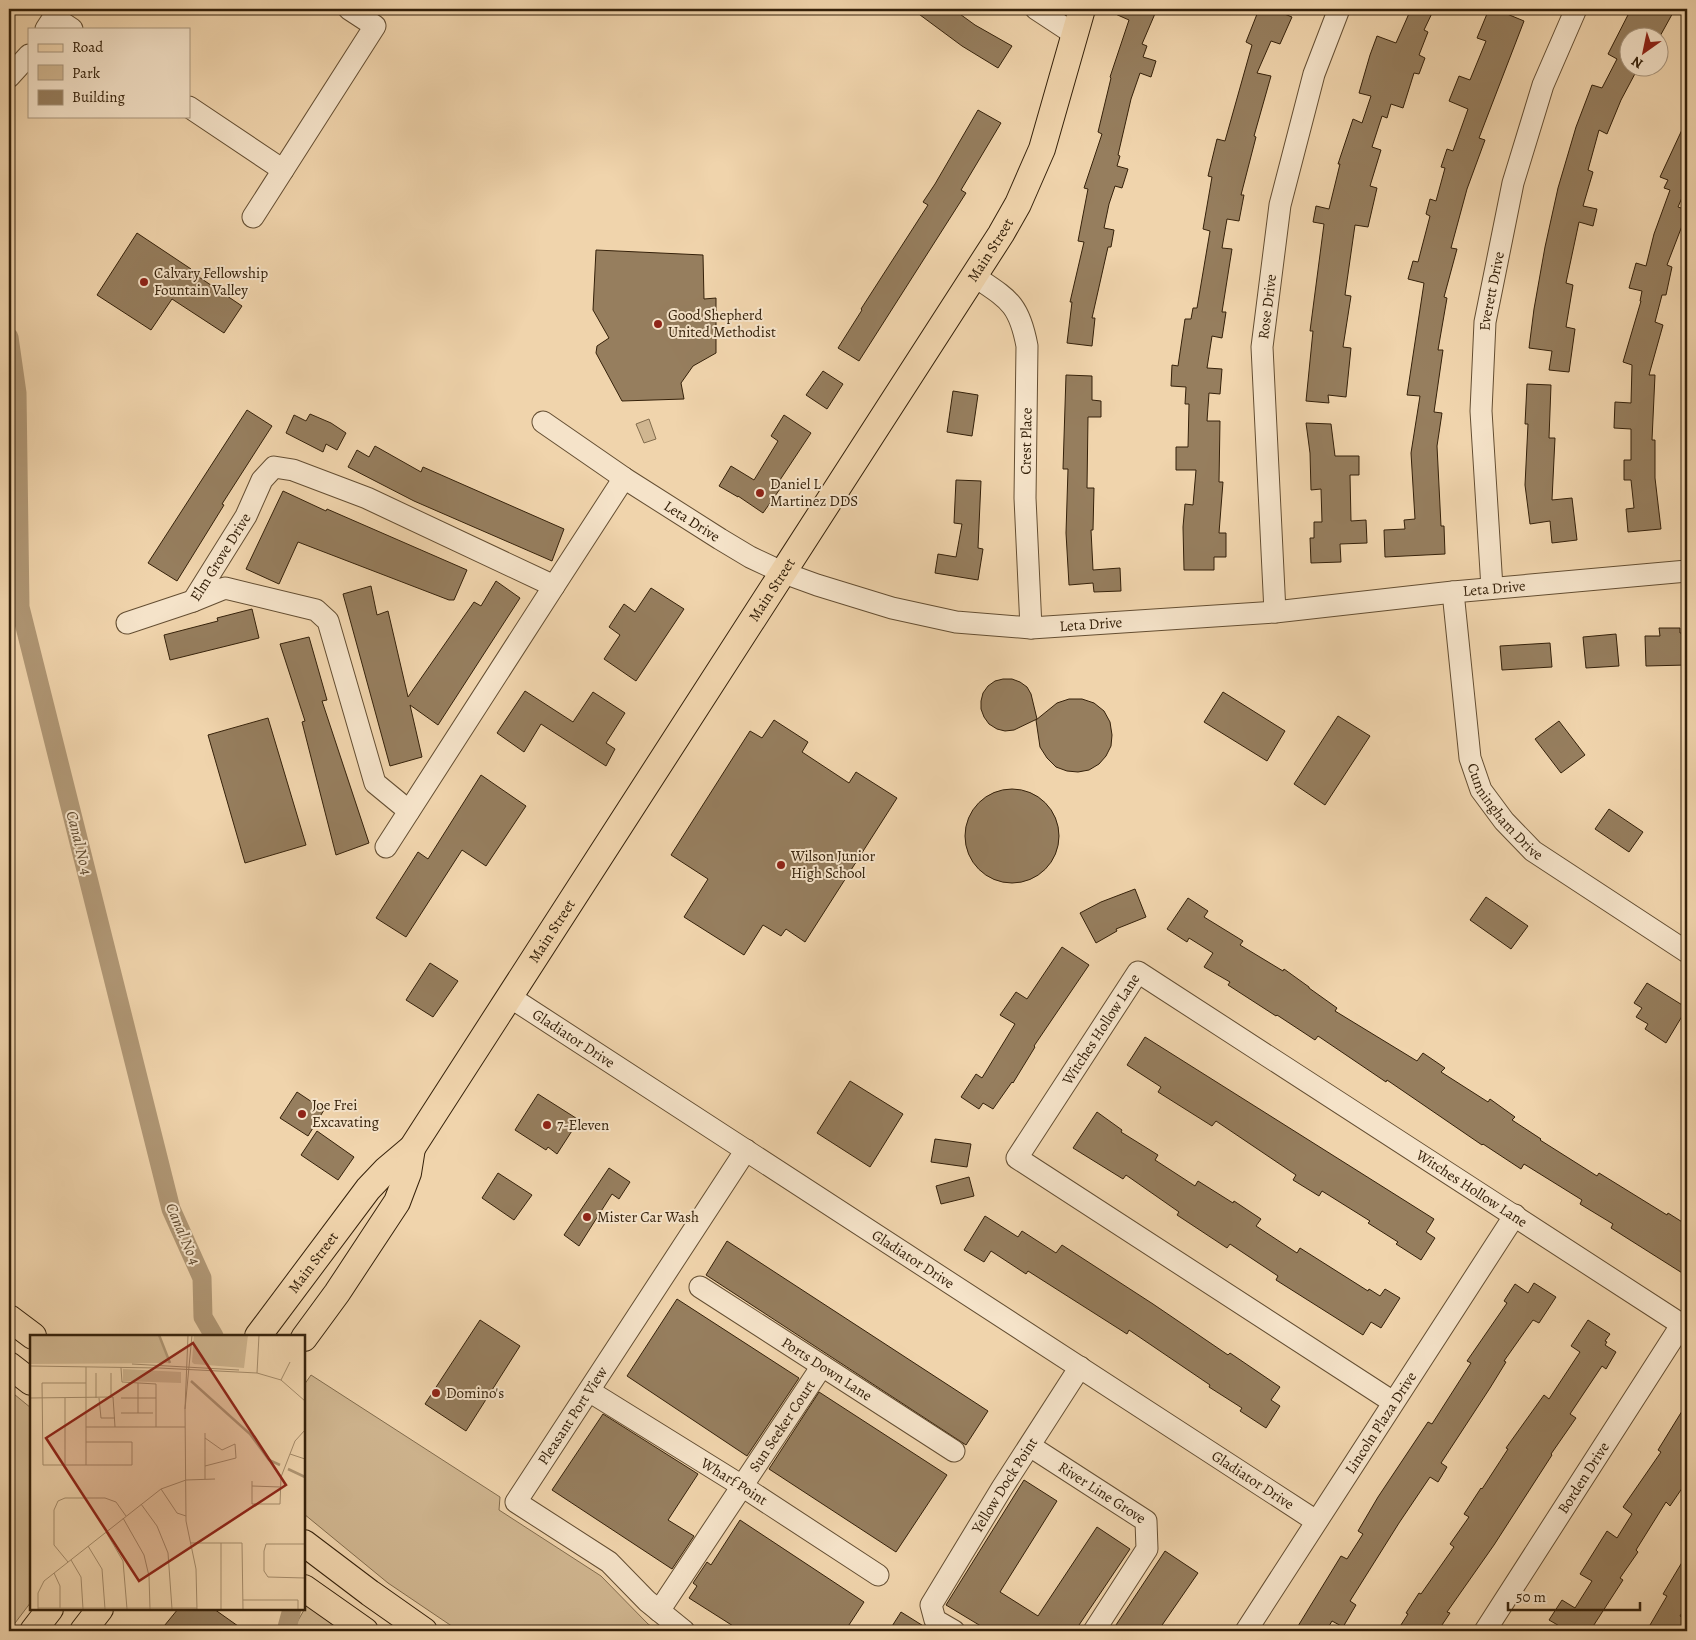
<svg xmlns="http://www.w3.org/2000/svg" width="1696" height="1640" font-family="Alegreya,serif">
	<rect width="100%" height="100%" fill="#f0d4ac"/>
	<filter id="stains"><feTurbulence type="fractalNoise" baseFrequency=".004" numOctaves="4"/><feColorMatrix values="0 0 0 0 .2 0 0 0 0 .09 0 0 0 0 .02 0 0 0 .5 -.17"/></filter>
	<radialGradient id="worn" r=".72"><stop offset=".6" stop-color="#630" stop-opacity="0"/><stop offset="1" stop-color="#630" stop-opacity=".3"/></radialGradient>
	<!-- green -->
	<g fill="#d0b690" stroke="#826c4d">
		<path d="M649,419L656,439L644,443L636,424Z"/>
		<path d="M311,1375L500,1497L499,1510L601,1576L648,1624L658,1631H459L388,1583L304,1514V1385Z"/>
		<path d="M9,1390L31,1408V1602L9,1631Z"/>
		<path d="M308,1603L344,1631H292Z"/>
	</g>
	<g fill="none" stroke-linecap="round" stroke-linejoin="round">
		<!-- canal -->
		<g stroke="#b09775" stroke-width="19">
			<path d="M9,337L17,393L20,607L171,1209L202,1278L203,1317L214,1336"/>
			<path d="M286,1631L292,1609"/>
		</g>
	</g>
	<!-- building -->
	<g fill="#967e5e" stroke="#35210a">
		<path d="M912,9H953L975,25L1012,46L998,68L962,46Z"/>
		<path d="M1104,9H1157L1142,44L1147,46L1143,57L1156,61L1151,77L1140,73L1131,99L1118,155L1120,156L1117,166L1128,169L1122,188L1115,186L1109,204L1104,228L1114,230L1111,247H1108L1092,318H1095L1092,346L1067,343L1072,302H1070L1084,242L1078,241L1088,189L1084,188L1102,134L1098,132L1111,78L1110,77L1129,20Z"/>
		<path d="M1259,9H1272L1292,17L1280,44L1271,41L1257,73L1271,76L1254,136L1256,137L1241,195H1244L1239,221L1227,219L1222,248L1232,249L1222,312H1226L1222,338L1212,336L1207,368L1222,369L1220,394L1209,393L1207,421H1220L1219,482H1223L1219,533H1226V557H1214V570H1184L1183,527L1185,504L1193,505L1196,470H1176V447H1188L1189,404H1185L1186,387L1171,386L1172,365L1178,366L1185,319H1191L1193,308H1197L1210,231L1203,229L1212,177L1208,176L1217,139L1225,141L1252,45L1246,42Z"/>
		<path d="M1411,9H1434L1424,30L1428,32L1419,55L1425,58L1419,74L1414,73L1403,108L1391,104L1387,118L1382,116L1372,147L1381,150L1370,186L1377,188L1368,227L1355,225L1345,295L1351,296L1343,347L1351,348L1346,397L1328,395L1329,403L1306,401L1313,331H1310L1324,224L1313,222L1316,206L1329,209L1340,164H1338L1353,119L1362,123L1371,96L1359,93L1370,55L1377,36L1396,43Z"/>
		<path d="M1489,9H1495L1524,21L1479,138L1485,140L1467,189L1451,248L1457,249L1444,297L1447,298L1438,350H1443L1434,412L1442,413L1437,446L1441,526H1444L1445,554L1385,557L1384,530L1405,529L1404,520L1415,519L1411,453L1420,396L1407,395L1424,283L1408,279L1413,261L1418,262L1430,216L1426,214L1430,199L1436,201L1445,168L1441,167L1447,149L1453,151L1468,109L1449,101L1459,76L1470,80L1486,41L1477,38Z"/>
		<path d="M1631,9H1675L1659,38H1628V68H1638L1621,100L1607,134L1599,130L1588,170L1593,172L1583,206L1597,209L1593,226L1579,222L1566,283L1573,285L1566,327L1575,329L1569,372L1549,370L1552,351L1529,348L1534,309L1545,247L1558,188L1576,127L1592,85L1602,88L1617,59L1608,54Z"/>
		<path d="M978,110L1001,123L961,190L966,193L859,361L838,348L862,310L861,309L928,205L923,202L935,184Z"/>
		<path d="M1687,119V186L1678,207L1687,210V213L1667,265L1672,267L1666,295H1662L1655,322L1663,325L1649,375H1655L1652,440H1655V478L1661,529L1628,532L1626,509L1634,508L1631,480H1624V460H1631V429L1614,428L1615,402L1631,403L1632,365L1623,362L1641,301H1640L1642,291L1629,288L1636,263L1646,266L1654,234L1670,190L1664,188L1668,180L1660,177Z"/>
		<path d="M137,233L191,269L190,271L242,306L224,333L172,299L151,330L97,295Z"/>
		<path d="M596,250L703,255L704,299L716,298V353L693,366L681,383L684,399L622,401L596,353L597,346L609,338L593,310Z"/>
		<path d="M823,371L843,384L827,409L806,395Z"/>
		<path d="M1066,375L1092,376V400L1101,401V417H1088L1087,488H1094L1093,530H1091L1093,570L1120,568L1121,591L1094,592L1093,583L1069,585L1066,533L1068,469H1063Z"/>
		<path d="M1527,384L1551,385L1549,438H1555L1552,500L1572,498L1577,540L1552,543L1550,521L1530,524L1525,485L1528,424H1525Z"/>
		<path d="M953,391L978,395L972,436L947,432Z"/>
		<path d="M247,410L272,426L222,504L224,505L177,581L148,563Z"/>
		<path d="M310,414L331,423L346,433L337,450L326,444L323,452L286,433L294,415L306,421Z"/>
		<path d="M784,415L811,433L776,486L780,489L763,513L738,496V497L719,486L731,466L754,480L778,441L771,436Z"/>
		<path d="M1306,423L1331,424L1335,456H1359V475H1350L1351,521L1366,520L1367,543L1340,544L1341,562L1311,563L1310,538H1314V522H1322L1321,489L1311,490L1310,453Z"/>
		<path d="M375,446L421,472L423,467L564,529L552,561L414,501L348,467L357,450L369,457Z"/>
		<path d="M956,480L981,481L978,548L983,549L978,580L935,573L938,554L956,557L962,524L954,523Z"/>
		<path d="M283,491L326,511L327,509L467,570L454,600H449L298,542L279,584L246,569Z"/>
		<path d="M496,581L520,598L438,725L410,705L422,757L390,766L343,594L371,586L377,615L388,611L408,697L474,602L481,606Z"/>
		<path d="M651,588L684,609L636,681L604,659L620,635L609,627L624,604L635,612Z"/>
		<path d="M252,609L259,638L170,660L164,635L218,621L217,618Z"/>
		<path d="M1659,628H1680V633H1687V665L1646,666L1645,636H1660Z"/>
		<path d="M1616,634L1619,666L1586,668L1583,637Z"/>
		<path d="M309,637L327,700L322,701L369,843L336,855L302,722L305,721L280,644Z"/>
		<path d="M1550,643L1552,667L1502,670L1500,646Z"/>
		<path d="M1003,679H1012L1020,682L1027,687L1031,694L1037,719L1014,730L1005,731L997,729L989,724L984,717L981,709V701L983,693L988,686L995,681Z"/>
		<path d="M525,691L573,722L593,692L625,713L606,743L615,749L606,766L541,724L524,752L497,733Z"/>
		<path d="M1223,692L1285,731L1267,761L1204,722Z"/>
		<path d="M1069,699H1082L1094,703L1104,711L1110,722L1112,735L1111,746L1106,756L1099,764L1089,770L1078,772L1067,771L1056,767L1047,758L1040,747L1036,720L1057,703Z"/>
		<path d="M1338,716L1370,736L1325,805L1294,784Z"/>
		<path d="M268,718L306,845L245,863L208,735Z"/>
		<path d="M774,720L808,742L802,752L849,783L856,772L897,798L805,942L786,929L781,936L763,925L744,955L684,917L708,879L671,855L750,731L762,738Z"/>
		<path d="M1559,721L1585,755L1561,773L1535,739Z"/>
		<path d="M481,775L526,806L486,866L462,850L406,937L376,918L418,852L428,859Z"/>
		<circle cx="1012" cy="836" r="47"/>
		<path d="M1609,809L1643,832L1629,852L1595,829Z"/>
		<path d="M1135,889L1146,917L1116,929L1117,931L1096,943L1080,913L1101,902Z"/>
		<path d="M1486,897L1528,926L1511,949L1470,920Z"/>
		<path d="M1188,898L1208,911L1204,917L1243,941L1240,945L1283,971L1284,969L1309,987V988L1337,1008L1335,1011L1417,1061L1423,1053L1445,1068L1441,1072L1488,1102L1490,1099L1515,1117L1512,1120L1541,1139L1540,1140L1597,1176L1599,1173L1667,1215L1668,1213L1687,1225V1276L1611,1228L1613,1224L1580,1204L1582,1200L1524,1164L1521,1169L1483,1144L1482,1145L1387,1080L1386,1082L1318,1036L1315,1040L1277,1015L1276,1016L1228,985L1230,982L1204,967L1213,953L1189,938L1187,942L1167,929Z"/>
		<path d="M1062,947L1089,965L1034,1046L1035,1047L1013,1083L1012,1082L993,1109L983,1103L979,1109L961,1097L976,1074L982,1078L1015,1024L1000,1015L1016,992L1027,999Z"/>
		<path d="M430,963L458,981L433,1017L406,1000Z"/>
		<path d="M1647,983L1687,1008L1666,1043L1645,1029L1648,1024L1636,1017L1642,1008L1634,1003Z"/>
		<path d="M1145,1037L1434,1219L1426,1232L1435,1238L1421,1260L1396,1244L1398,1242L1368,1223L1370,1221L1322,1191L1319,1196L1293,1180L1296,1175L1216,1121L1212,1126L1158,1092L1161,1087L1127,1065Z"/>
		<path d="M850,1081L903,1114L870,1167L817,1133Z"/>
		<path d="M297,1092L324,1110L308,1136L280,1118Z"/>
		<path d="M538,1094L579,1120L557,1154L548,1147L546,1150L515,1130Z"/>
		<path d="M1097,1112L1122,1130L1121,1132L1158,1155L1155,1160L1195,1186L1198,1181L1233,1203L1234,1201L1261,1219L1256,1226L1297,1253L1300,1248L1368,1291L1369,1289L1380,1296L1385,1289L1400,1298L1381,1328L1371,1322L1363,1335L1276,1280L1278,1276L1230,1244L1227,1248L1177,1215L1179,1212L1126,1175L1123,1179L1073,1148Z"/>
		<path d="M317,1131L354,1157L338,1180L301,1155Z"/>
		<path d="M935,1139L971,1144L967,1167L931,1162Z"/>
		<path d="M609,1168L630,1182L619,1199L612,1194L579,1246L564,1235Z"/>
		<path d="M498,1173L532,1195L514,1220L482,1198Z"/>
		<path d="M969,1177L974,1196L941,1204L936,1186Z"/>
		<path d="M985,1216L1018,1237L1022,1231L1056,1253L1062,1245L1153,1304L1228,1355L1230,1353L1280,1387L1271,1400L1280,1406L1266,1428L1240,1411L1242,1408L1209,1387L1210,1385L1129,1330L1127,1334L1028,1271L1026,1274L991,1251L984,1262L964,1250Z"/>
		<path d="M727,1241L988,1411L966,1445L706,1275Z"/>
		<path d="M1534,1283L1556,1297L1539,1323L1533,1320L1504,1361L1506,1362L1490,1388L1441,1463L1447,1467L1438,1482L1430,1477L1399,1523L1350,1601L1356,1605L1343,1627L1332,1621L1326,1631H1295L1341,1556L1347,1559L1363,1534L1358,1531L1378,1497L1428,1422L1432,1424L1471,1363L1467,1361L1507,1303L1504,1301L1515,1284L1528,1293Z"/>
		<path d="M677,1299L799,1378L747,1456L627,1376Z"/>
		<path d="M480,1320L520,1346L466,1431L425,1404Z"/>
		<path d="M1588,1320L1610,1334L1605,1341L1607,1342L1605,1345L1616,1352L1606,1369L1602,1366L1570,1414L1576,1418L1551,1454L1552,1455L1494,1545L1447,1612L1450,1613L1438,1631H1397L1408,1614L1406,1613L1419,1593L1421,1594L1454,1547L1450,1544L1469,1517L1464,1514L1481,1488L1482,1489L1508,1449L1506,1448L1544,1395L1549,1399L1580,1352L1571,1346Z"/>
		<path d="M819,1392L947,1475L896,1552L769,1469Z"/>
		<path d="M1687,1403V1481L1670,1506L1666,1502L1636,1550L1638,1552L1620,1578L1623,1580L1590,1631H1568L1549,1620L1562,1600L1575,1608L1592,1581L1580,1574L1607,1531L1617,1538L1632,1514L1623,1507L1661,1452L1658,1450Z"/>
		<path d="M603,1414L698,1474L668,1520L694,1536L672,1569L552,1490Z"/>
		<path d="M1024,1480L1057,1501L1000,1592L1038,1616L1097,1527L1130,1549L1075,1631H989L946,1605Z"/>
		<path d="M740,1520L864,1602L845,1631H741L689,1598L697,1586L693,1583L707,1562L711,1565Z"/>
		<path d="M1165,1551L1198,1573L1158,1631H1112Z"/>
		<path d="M1687,1554V1604L1680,1616L1687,1621V1631H1660L1650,1625L1667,1596L1663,1594Z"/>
		<path d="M178,1609H214L245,1631H160Z"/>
		<path d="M901,1612L925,1627L929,1631H889Z"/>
	</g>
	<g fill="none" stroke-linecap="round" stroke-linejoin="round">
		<defs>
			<g id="minor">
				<path d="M1036,9L1074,34"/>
				<path d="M54,17L72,29"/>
				<path d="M46,29L59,9"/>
				<path d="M9,77L29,55"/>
				<path d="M189,107L283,170"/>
				<path d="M253,217L375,26L349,9"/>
				<path d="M974,276C1008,299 1019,303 1027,346L1025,498L1031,628"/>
				<path id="s1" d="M543,422L624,478L720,539L750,557L784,573L817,585L892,608L956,622L1031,628L1275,612L1453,592L1687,571"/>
				<path id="s2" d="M1492,588L1481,411L1485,322L1513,183L1543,85L1576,9"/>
				<path id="s3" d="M1453,592L1470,758L1481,790L1504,821L1533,851L1687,952"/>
				<path id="s4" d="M1275,612L1262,347L1280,205L1314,74L1339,9"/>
				<path d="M127,623L193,601"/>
				<path id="s5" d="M409,811L375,783L328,621L316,610L225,588L193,601L246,516L262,480L274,467L293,470L367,498L554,586L624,478"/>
				<path d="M386,847L554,586"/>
				<path id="s6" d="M510,997L1316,1521"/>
				<path id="s7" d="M700,1287L954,1451"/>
				<path id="s8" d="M589,1391L742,1486L878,1575"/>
				<path id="s9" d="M1393,1402L1017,1158L1138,972L1687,1328"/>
				<path id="s10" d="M1030,1446L1146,1521L1147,1549L1094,1631"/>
				<path id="s11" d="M659,1611L822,1366"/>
				<path id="s12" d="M684,1631L647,1601L609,1562L516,1502L746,1150"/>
				<path id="s13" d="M954,1631L935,1620L931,1605L1002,1488L1080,1367"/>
				<path id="s14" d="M1246,1631L1515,1215"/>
				<path id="s15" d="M1485,1631L1682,1324"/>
			</g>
			<g id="major">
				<path d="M9,1318L33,1336"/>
				<path id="s16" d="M258,1336L368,1189L386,1170L412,1148L1001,234L1018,204L1042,149L1082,9"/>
				<path d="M304,1338L337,1293L397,1202L408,1173L412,1148"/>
				<path d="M9,1365L31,1382"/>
				<path d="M304,1543L370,1593L424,1631"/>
				<path d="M304,1588L365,1631"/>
				<path d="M33,1631L50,1609"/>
				<path d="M83,1631L100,1609"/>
			</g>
		</defs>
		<!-- minor casing -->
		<use href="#minor" stroke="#644e32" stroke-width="23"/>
		<!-- major casing -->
		<use href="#major" stroke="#35210a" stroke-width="28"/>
		<!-- minor -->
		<use href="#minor" stroke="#f5e3c9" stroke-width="21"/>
		<!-- major -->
		<use href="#major" stroke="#f0d4ac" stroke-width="26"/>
	</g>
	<!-- markers -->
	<g fill="#8f2418" stroke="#f5e3c9" stroke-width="2">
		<circle cx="144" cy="282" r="5"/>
		<circle cx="658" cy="324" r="5"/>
		<circle cx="760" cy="493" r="5"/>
		<circle cx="781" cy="865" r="5"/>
		<circle cx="302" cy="1114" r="5"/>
		<circle cx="547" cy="1125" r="5"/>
		<circle cx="587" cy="1217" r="5"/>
		<circle cx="436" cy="1393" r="5"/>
	</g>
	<g text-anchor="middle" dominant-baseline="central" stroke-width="4" stroke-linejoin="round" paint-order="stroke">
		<!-- street labels -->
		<g font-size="15" fill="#35210a" stroke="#f5e3c9">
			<text stroke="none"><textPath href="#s16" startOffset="1312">Main Street</textPath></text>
			<text stroke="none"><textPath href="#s2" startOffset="298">Everett Drive</textPath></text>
			<text stroke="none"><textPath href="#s4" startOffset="306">Rose Drive</textPath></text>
			<text transform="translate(1026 441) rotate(-89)">Crest Place</text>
			<text stroke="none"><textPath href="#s1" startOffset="179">Leta Drive</textPath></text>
			<text stroke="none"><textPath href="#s5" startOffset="409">Elm Grove Drive</textPath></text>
			<text stroke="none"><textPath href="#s1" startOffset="1004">Leta Drive</textPath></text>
			<text stroke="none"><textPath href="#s16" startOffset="908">Main Street</textPath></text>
			<text stroke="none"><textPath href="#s1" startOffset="599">Leta Drive</textPath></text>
			<text stroke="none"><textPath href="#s3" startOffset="232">Cunningham Drive</textPath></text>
			<text stroke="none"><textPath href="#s16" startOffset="502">Main Street</textPath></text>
			<text stroke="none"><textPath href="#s9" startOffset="602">Witches Hollow Lane</textPath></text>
			<text stroke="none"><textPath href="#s6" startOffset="76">Gladiator Drive</textPath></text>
			<text stroke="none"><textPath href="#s9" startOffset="1068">Witches Hollow Lane</textPath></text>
			<text stroke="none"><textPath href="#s6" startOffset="481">Gladiator Drive</textPath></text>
			<text stroke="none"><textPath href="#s16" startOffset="92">Main Street</textPath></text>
			<text stroke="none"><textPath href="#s7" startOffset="151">Ports Down Lane</textPath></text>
			<text stroke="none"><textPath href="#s12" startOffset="316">Pleasant Port View</textPath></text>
			<text stroke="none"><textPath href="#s14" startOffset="248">Lincoln Plaza Drive</textPath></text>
			<text stroke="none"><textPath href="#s11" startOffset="222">Sun Seeker Court</textPath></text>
			<text stroke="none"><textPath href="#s15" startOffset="182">Borden Drive</textPath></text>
			<text stroke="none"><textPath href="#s6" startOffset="886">Gladiator Drive</textPath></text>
			<text stroke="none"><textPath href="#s8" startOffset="171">Wharf Point</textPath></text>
			<text stroke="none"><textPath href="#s13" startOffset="178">Yellow Dock Point</textPath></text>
			<text stroke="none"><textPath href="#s10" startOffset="86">River Line Grove</textPath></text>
		</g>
		<!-- poi labels -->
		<g font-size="15" fill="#35210a" stroke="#f5e3c9" text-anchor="start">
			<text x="154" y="273">Calvary Fellowship<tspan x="154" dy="17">Fountain Valley</tspan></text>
			<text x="668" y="315">Good Shepherd<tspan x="668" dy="17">United Methodist</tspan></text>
			<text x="770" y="484">Daniel L<tspan x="770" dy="17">Martinez DDS</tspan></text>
			<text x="791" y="856">Wilson Junior<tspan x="791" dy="17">High School</tspan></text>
			<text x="312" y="1105">Joe Frei<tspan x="312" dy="17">Excavating</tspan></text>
			<text x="557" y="1125">7-Eleven</text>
			<text x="597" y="1217">Mister Car Wash</text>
			<text x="446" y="1393">Domino's</text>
		</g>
		<!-- water labels -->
		<g font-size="16" font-style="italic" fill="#604a2f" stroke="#f5e3c9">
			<text transform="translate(79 843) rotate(76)">Canal No 4</text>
			<text transform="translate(183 1234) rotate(67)">Canal No 4</text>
		</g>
	</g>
	<!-- overview -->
	<g transform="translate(30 1335)">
		<rect width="275" height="275" fill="#f0d4ac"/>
		<path d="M0,0H129L139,28L0,29ZM164,0H218L214,33L164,29L162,27ZM93,34L151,37V48L93,46Z" fill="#d0b690"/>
		<path fill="none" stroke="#b09775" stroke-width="2.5" d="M129,0L140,28M161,46L220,99L239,125L250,130M258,134L275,142"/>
		<path fill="none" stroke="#a58c6b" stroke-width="1" d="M162,0L155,74L156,186L166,234L167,275M102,29L209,35M0,31L129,33L227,38L251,45L275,66M91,33L92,47L126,49V92M66,38V63M81,38V62M227,38L229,0M251,45L260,27M56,48H12L13,130H102V107H56M0,63L83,62L85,92M35,63V130M69,63L71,83H85M91,63H126M155,74L158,0M91,78H123M108,78V48M56,92H155M175,98V131M175,103L192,115L205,109L206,123L175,131V144M260,119L275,124M56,130V32M222,146V169H250L251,142L265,106L275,95M222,151L250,152M131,154L147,178L156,181M111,169L127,191L138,218L142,274M93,183L114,220L119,241L120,274M76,197L93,226L97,274M161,208H212L213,275M275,209H236L234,216V236L238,242L275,243M58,211L72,234L75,274M41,225L51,242L53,274M38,227L24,210V175L28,166L35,163H75L86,167L96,181M24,238L30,251V273M213,265H268V275M8,273H167M8,275V258L14,246L131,154L156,145L185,144M191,275V208"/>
		<path fill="#8f2418" fill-opacity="0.15" stroke="#8f2418" stroke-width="2.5" d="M163,8L256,150L109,246L16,103Z"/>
		<rect width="275" height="275" fill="none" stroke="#35210a" stroke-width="2.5"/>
	</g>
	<!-- margin -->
	<rect width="1696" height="1640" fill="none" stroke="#f0d4ac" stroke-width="30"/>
	<rect x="10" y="10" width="1676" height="1620" fill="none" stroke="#35210a" stroke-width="2.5"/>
	<rect x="15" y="15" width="1666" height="1610" fill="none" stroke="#35210a"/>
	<!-- legend -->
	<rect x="28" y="28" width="162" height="90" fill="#f5e3c9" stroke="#a8957d"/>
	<rect x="38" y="44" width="25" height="8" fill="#f0d4ac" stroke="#a8957d"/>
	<text x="72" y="52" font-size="15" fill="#35210a">Road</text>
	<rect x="38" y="65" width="25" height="15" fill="#d0b690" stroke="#a8957d"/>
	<text x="72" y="78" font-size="15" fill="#35210a">Park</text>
	<rect x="38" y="90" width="25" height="15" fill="#967e5e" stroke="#a8957d"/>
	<text x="72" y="102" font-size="15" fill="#35210a">Building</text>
	<!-- north arrow -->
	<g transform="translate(1644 52) rotate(213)"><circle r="24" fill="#f5e3c9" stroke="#a8957d"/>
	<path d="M0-4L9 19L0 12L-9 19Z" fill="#8f2418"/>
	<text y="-8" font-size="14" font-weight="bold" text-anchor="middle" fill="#35210a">N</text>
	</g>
	<!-- scale -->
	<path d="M1508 1602v8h132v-8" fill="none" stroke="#35210a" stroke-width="2.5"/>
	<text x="1516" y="1602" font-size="15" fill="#35210a" stroke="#f5e3c9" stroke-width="4" paint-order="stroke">50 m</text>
	<rect width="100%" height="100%" filter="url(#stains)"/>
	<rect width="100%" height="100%" fill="url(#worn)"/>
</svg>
